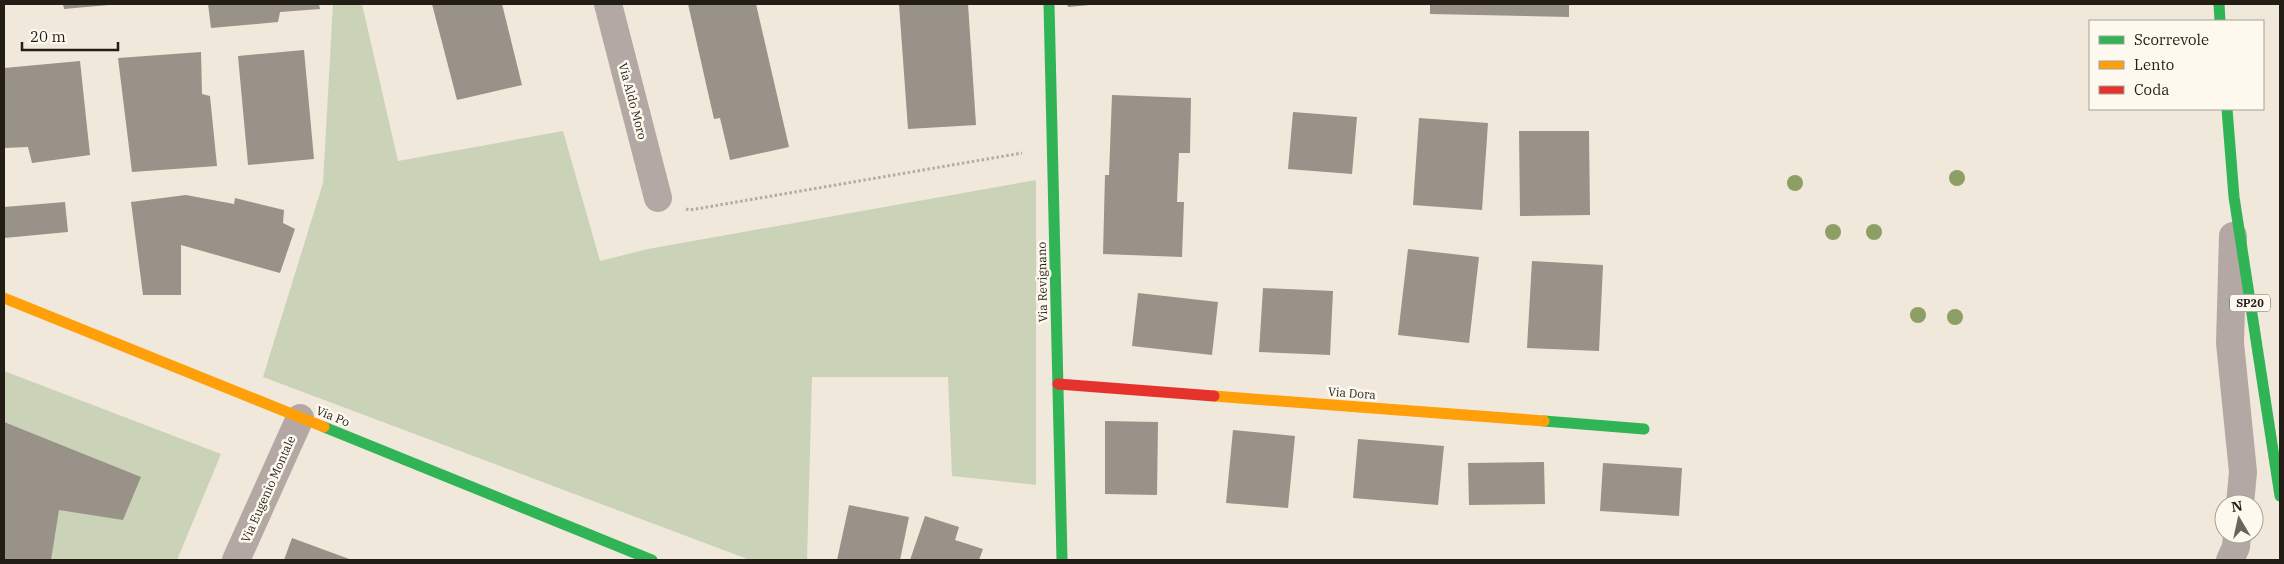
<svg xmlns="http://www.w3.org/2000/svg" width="2284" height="564" font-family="'IBM Plex Serif',serif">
	<rect width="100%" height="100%" fill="#f0e8db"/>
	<!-- green -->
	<g fill="#cad3b7">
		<path d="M333,4H362L398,161L563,131L600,261L648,249L1036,180V485L952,476L948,377H812L807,560H750L263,377L323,183Z"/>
		<path d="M4,371L221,454L177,560H4Z"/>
	</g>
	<!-- building -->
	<g fill="#989288">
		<path d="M63,4H109V5L64,9Z"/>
		<path d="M208,4H319L320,9L280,12L278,22L211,28Z"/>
		<path d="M432,4H502L522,85L457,100Z"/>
		<path d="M688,4H756L789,147L730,160L720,118L714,119Z"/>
		<path d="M899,4H968L976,125L908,129Z"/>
		<path d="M1067,4H1090V5L1068,7Z"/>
		<path d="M1430,4H1569V17L1430,14Z"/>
		<path d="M304,50L314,159L248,165L238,56Z"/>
		<path d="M201,52L202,94L210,96L217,166L132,172L118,58Z"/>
		<path d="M80,61L90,155L32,163L28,147L4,148V68Z"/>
		<path d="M1112,95L1191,98L1190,153H1179L1177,202H1184L1182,257L1103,254L1105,175H1109Z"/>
		<path d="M1293,112L1357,117L1352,174L1288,169Z"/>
		<path d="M1419,118L1488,123L1482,210L1413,205Z"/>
		<path d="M1519,131H1589L1590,215L1520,216Z"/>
		<path d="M186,195L234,204L235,198L284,210L283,223L295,229L280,273L181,245V295H143L131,202Z"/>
		<path d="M65,202L68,232L4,238V207Z"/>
		<path d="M1408,249L1479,257L1469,343L1398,335Z"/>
		<path d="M1532,261L1603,265L1599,351L1527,348Z"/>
		<path d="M1263,288L1333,291L1330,355L1259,352Z"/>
		<path d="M1138,293L1218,302L1212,355L1132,346Z"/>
		<path d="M1105,421L1158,422L1157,495L1105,494Z"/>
		<path d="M4,422L141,477L123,520L59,510L51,560H4Z"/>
		<path d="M1233,430L1295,436L1288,508L1226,503Z"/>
		<path d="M1358,439L1444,446L1438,505L1353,498Z"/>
		<path d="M1544,462L1545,504L1469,505L1468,463Z"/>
		<path d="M1603,463L1682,468L1679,516L1600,511Z"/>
		<path d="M849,505L909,517L900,560H837Z"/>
		<path d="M925,516L959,527L955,540L983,549L979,560H910Z"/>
		<path d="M292,538L352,560H284Z"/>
	</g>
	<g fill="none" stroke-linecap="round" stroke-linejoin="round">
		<!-- path -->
		<path stroke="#b4aba4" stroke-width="3" stroke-dasharray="2.5 2.5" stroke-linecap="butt" d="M686,209L690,210L1022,153"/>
		<!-- street -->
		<g stroke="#b4a8a5" stroke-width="28">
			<path d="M608,4L658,198"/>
			<path d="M2233,236L2230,343L2243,472L2240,504"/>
			<path d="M236,560L300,418"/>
			<path d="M2230,560L2236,547L2237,534"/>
		</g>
		<!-- fast -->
		<g stroke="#30b455" stroke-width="11">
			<path d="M1049,4L1062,560"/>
			<path d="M2219,4L2220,21"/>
			<path d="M2227,109L2234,197L2280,496"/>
			<path d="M1544,421L1644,429"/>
			<path d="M324,427L652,560"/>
		</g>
		<!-- slow -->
		<g stroke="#ff9f0a" stroke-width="11">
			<path d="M4,298L324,427"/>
			<path d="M1214,396L1544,421"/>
		</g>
		<!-- jam -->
		<path stroke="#e5322d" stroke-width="11" d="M1058,384L1214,396"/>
	</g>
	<!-- trees -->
	<g fill="#8d9f64">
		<circle cx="1957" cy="178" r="8"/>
		<circle cx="1795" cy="183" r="8"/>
		<circle cx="1833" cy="232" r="8"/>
		<circle cx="1874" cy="232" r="8"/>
		<circle cx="1918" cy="315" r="8"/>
		<circle cx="1955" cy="317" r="8"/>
	</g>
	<g text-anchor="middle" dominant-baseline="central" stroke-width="5" stroke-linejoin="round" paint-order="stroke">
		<!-- shield labels -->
		<rect fill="#fef9ef" stroke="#645f56" stroke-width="1" x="2230" y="294.5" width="40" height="17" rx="4"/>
		<g font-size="11" font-weight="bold" fill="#221d15">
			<text x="2250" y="303">SP20</text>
		</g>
		<!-- street labels -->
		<g font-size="12" fill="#221d15" stroke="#fef9ef">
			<text transform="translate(633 101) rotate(75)">Via Aldo Moro</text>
			<text transform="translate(1042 282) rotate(-91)">Via Revignano</text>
			<text transform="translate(1352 393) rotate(4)">Via Dora</text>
			<text transform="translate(333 416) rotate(22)">Via Po</text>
			<text transform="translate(268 489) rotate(-66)">Via Eugenio Montale</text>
		</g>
	</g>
	<!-- border -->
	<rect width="2284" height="564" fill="none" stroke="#221d15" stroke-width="10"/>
	<!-- legend -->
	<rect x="2089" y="20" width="175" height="90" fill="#fef9ef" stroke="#a6a198"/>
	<rect x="2099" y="36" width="25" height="8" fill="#30b455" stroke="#a6a198"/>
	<text x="2134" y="45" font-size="15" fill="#221d15">Scorrevole</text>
	<rect x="2099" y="61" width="25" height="8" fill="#ff9f0a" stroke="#a6a198"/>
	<text x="2134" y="70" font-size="15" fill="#221d15">Lento</text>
	<rect x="2099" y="86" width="25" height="8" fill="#e5322d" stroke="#a6a198"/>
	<text x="2134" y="95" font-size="15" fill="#221d15">Coda</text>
	<!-- north arrow -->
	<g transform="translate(2239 519) rotate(351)"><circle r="24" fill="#fef9ef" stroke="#a6a198"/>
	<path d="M0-4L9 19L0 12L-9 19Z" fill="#6a645a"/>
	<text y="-8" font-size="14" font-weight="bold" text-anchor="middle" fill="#221d15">N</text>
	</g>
	<!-- scale -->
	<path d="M22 42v8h96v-8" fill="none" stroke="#221d15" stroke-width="2.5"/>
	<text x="30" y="42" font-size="15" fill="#221d15" stroke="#fef9ef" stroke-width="4" paint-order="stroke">20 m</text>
</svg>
